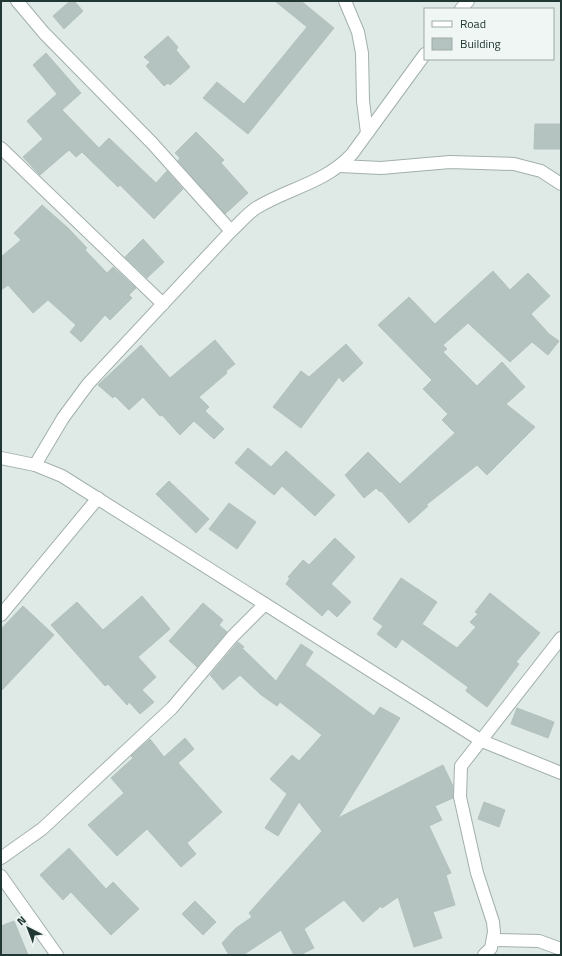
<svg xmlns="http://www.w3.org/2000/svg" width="562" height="956" font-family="'Titillium Web',sans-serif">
	<rect width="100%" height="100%" fill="#dfe9e6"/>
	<!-- building -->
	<g fill="#b4c3bf" stroke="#b2c2bd">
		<path d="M70,1H74L83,11L64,29L53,16Z"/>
		<path d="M275,1H301L334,28L248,134L203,98L217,82L244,104L307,27Z"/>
		<path d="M168,36L178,47L176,50L190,67L170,85L168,83L164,86L146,66L150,62L144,57Z"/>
		<path d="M46,53L81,93L62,110L99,148L109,138L156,183L167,171L183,189L154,219L120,185L118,187L82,152L76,157L69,150L40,175L23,157L43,139L27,121L57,94L33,65Z"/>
		<path d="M535,124H561V149H534Z"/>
		<path d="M196,132L224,160L221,163L248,193L225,214L178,161L180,158L175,153Z"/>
		<path d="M42,205L68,228L87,248L85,250L107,273L113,267L136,288L129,295L132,298L110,320L105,315L81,342L70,332L76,325L48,300L33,313L8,285L1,290V257L21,240L14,233Z"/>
		<path d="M143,239L164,262L147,278L125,257Z"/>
		<path d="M493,271L510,290L528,273L550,296L531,314L549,334L559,341L548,355L532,342L510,362L468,323L443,345L447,349L443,352L477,386L502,362L525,387L506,404L535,427L487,475L477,465L426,505L428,506L409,523L381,491L380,492L376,488L364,498L345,475L368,452L400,484L455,433L442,420L448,414L423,389L432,380L378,325L409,297L435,324Z"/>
		<path d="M215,340L235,364L226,371L227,373L199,397L209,407L205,411L224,429L214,439L194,421L180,435L162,415L160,416L143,397L129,410L115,396L113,398L98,385L141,345L170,378Z"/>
		<path d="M346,344L363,363L343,382L339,377L301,428L273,407L301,371L309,377Z"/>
		<path d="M248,448L271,467L286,451L335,495L315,516L282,486L274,495L235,463Z"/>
		<path d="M169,481L209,519L196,533L156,494Z"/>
		<path d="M229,503L256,522L237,549L209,529Z"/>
		<path d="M335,538L355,557L331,584L351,602L337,617L328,609L322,616L286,584L290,578L288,577L303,560L309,565Z"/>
		<path d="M401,578L437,602L422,624L457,648L476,627L470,622L478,614L475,612L490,593L540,633L516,662L519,664L487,707L466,691L468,687L402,639L396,648L377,634L383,626L373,619Z"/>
		<path d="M142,596L170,629L138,657L156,677L142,690L154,702L140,714L129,702L127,705L108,684L105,686L51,625L77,602L103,630Z"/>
		<path d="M203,603L223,620L219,625L227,632L197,667L169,641Z"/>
		<path d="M23,606L54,635L1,691V629Z"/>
		<path d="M238,642L244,647L242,648L276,681L301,644L313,652L305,665L374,716L380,707L400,718L338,818L443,765L453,786V798L435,806L442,820L429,826L451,873L446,875L455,905L433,912L442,938L414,947L398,897L382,908L381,906L363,922L344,900L304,929L314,948L300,955H294L281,930L243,955H229L222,943L236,928L252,917L249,913L322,831L299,802L278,836L265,828L287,794L270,779L292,755L299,761L322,735L280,702L277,706L260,694L240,675L223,690L210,675Z"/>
		<path d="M517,708L554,722L548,738L511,724Z"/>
		<path d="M185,738L194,749L178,763L222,812L187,843L196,854L181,867L147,829L117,856L88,825L124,793L111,778L133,758L131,756L150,739L164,757Z"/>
		<path d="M484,802L505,810L499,827L478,819Z"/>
		<path d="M69,848L106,889L113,882L139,909L111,935L71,892L63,900L40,875Z"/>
		<path d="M195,901L216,922L203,935L182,914Z"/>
		<path d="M14,921L28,955H1V926Z"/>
	</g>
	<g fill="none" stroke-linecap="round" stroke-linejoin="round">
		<defs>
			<g id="street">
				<path d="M17,1L44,33L152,143L231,231"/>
				<path d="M345,1L358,32L362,53L363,101L367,133"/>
				<path d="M461,9L468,1"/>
				<path d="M1,148L163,304"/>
				<path d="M340,166L381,168L450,162L514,164L541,171L561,184"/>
				<path d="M1,458L35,465L62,476L482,741L561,773"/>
				<path d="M35,465L63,418L88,384L231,231C239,224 247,214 256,208C289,188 325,183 352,154L425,54"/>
				<path d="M1,615L98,498"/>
				<path d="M1,858L42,829L172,708L232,637L265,604"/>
				<path d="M1,876L57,955"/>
				<path d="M493,940L539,941L561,949"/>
				<path d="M484,955L491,948L494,932L493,922L477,873L460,797L461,766L561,638"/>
			</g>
		</defs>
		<!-- street casing -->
		<use href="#street" stroke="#a2b0ad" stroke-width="14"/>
		<!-- street -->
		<use href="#street" stroke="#fff" stroke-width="12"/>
	</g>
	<!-- border -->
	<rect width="562" height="956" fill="none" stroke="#213734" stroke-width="4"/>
	<!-- legend -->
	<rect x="424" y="8" width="130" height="52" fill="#eff6f3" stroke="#9daaa7"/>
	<rect x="432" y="21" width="20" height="6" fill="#ffffff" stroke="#9daaa7"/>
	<text x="460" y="28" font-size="12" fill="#213734">Road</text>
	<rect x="432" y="38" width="20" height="12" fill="#b4c3bf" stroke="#9daaa7"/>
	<text x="460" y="48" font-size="12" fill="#213734">Building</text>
	<!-- north arrow -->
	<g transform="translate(28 928) rotate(318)" stroke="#eff6f3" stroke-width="3" paint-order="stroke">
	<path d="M0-3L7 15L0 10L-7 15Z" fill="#213734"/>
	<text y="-6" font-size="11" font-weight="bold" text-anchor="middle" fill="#213734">N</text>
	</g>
</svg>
